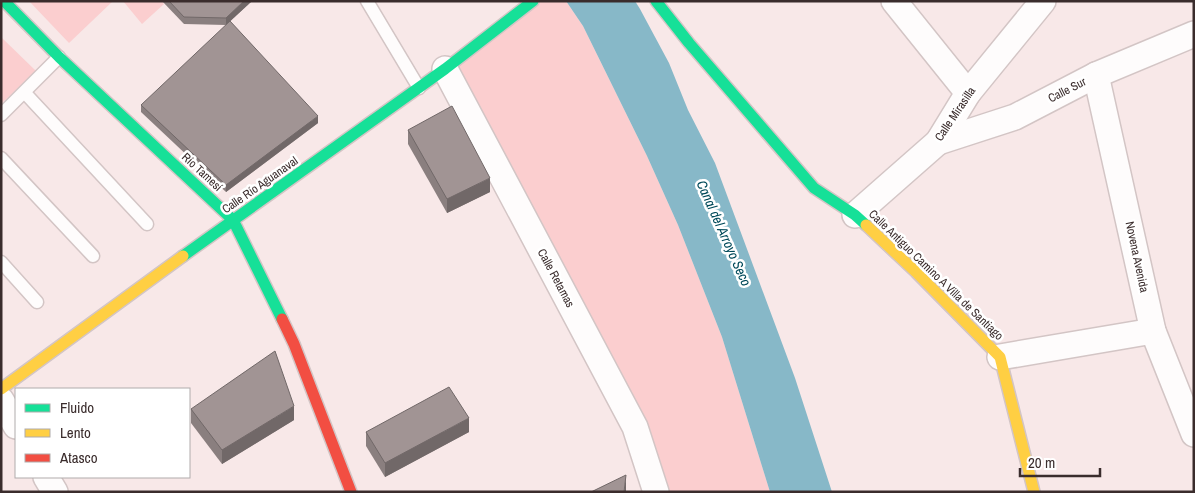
<svg xmlns="http://www.w3.org/2000/svg" width="1195" height="493" font-family="'Archivo Narrow',sans-serif">
	<rect width="100%" height="100%" fill="#f8e8e8"/>
	<!-- green -->
	<g fill="#fbcecf">
		<path d="M29,1H113L69,43Z"/>
		<path d="M123,1H162L164,4L142,24Z"/>
		<path d="M533,1H566L583,26L647,156L678,225L722,337L770,492H656L445,69Z"/>
		<path d="M1,37L36,71L1,104Z"/>
	</g>
	<!-- water -->
	<path fill="#87b8c8" d="M566,1H635L640,9L669,63L688,110L715,163L795,378L832,492H770L722,337L678,225L647,156L583,26Z"/>
	<g fill="none" stroke-linecap="round" stroke-linejoin="round">
		<defs>
			<g id="lane">
				<path d="M367,1L419,88"/>
				<path d="M25,93L147,224"/>
				<path d="M1,115L59,57"/>
				<path d="M1,158L93,256"/>
				<path d="M1,262L37,302"/>
			</g>
			<g id="street">
				<path d="M894,1L968,93"/>
				<path d="M445,69L635,427L656,492"/>
				<path d="M1096,75L1153,331L1194,434"/>
				<path d="M938,142L1015,117L1096,75L1194,34"/>
				<path d="M855,215L938,142L968,93L1043,1"/>
				<path d="M1000,357L1153,331"/>
				<path d="M1,400L16,426"/>
				<path d="M46,477L55,492"/>
			</g>
			<g id="fast">
				<path d="M4,1L59,57L233,220L282,319"/>
				<path d="M656,1L689,43L814,188L855,215L866,225"/>
				<path d="M183,256L445,69L533,1"/>
			</g>
			<g id="slow">
				<path d="M866,225L916,272L1000,357L1034,492"/>
				<path d="M1,389L183,256"/>
			</g>
			<path id="jam" d="M282,319L294,344L351,492"/>
		</defs>
		<!-- lane casing -->
		<use href="#lane" stroke="#d3c5c5" stroke-width="15"/>
		<!-- street casing -->
		<use href="#street" stroke="#d3c5c5" stroke-width="28"/>
		<!-- fast casing -->
		<use href="#fast" stroke="#d3c5c5" stroke-width="14"/>
		<!-- slow casing -->
		<use href="#slow" stroke="#d3c5c5" stroke-width="14"/>
		<!-- jam casing -->
		<use href="#jam" stroke="#d3c5c5" stroke-width="14"/>
		<!-- lane -->
		<use href="#lane" stroke="#fefcfc" stroke-width="12"/>
		<!-- street -->
		<use href="#street" stroke="#fefcfc" stroke-width="25"/>
		<!-- fast -->
		<use href="#fast" stroke="#16e098" stroke-width="11"/>
		<!-- slow -->
		<use href="#slow" stroke="#ffcf43" stroke-width="11"/>
		<!-- jam -->
		<use href="#jam" stroke="#f24e42" stroke-width="11"/>
	</g>
	<!-- wall -->
	<g fill="#8a7f7f">
		<path d="M162,1H252L226,25L184,24Z"/>
		<path d="M141,105L318,123L226,192L141,112Z"/>
		<path d="M408,130L490,192L447,213L408,144Z"/>
		<path d="M191,409L294,420L222,464L191,423Z"/>
		<path d="M366,432H469L385,477L366,446Z"/>
	</g>
	<!-- shaded-wall -->
	<g fill="#716868">
		<path d="M244,1H252L226,25V18Z"/>
		<path d="M318,116V123L226,192V185Z"/>
		<path d="M490,178V192L447,213V199Z"/>
		<path d="M294,406V420L222,464V450Z"/>
		<path d="M469,418V432L385,477V463Z"/>
		<path d="M626,475V492H624Z"/>
	</g>
	<!-- building -->
	<g fill="#a19494" stroke="#716868">
		<path d="M169,1H244L226,18L184,17Z"/>
		<path d="M230,21L318,116L226,185L141,105Z"/>
		<path d="M452,106L490,178L447,199L408,130Z"/>
		<path d="M275,351L294,406L222,450L191,409Z"/>
		<path d="M449,387L469,418L385,463L366,432Z"/>
		<path d="M626,475L624,492H591Z"/>
	</g>
	<g text-anchor="middle" dominant-baseline="central" stroke-width="5" stroke-linejoin="round" paint-order="stroke">
		<!-- street labels -->
		<g font-size="12" fill="#3a2c2c" stroke="#fff">
			<text transform="translate(1067 90) rotate(-27)">Calle Sur</text>
			<text transform="translate(955 114) rotate(-56)">Calle Mirasilla</text>
			<text transform="translate(202 172) rotate(43)">Río Tamesí</text>
			<text transform="translate(260 185) rotate(-35)">Calle Río Aguanaval</text>
			<text transform="translate(1137 257) rotate(78)">Novena Avenida</text>
			<text transform="translate(936 275) rotate(44)">Calle Antiguo Camino A Villa de Santiago</text>
			<text transform="translate(556 278) rotate(62)">Calle Retamas</text>
		</g>
		<!-- water labels -->
		<g font-size="14" font-style="italic" fill="#014a5a" stroke="#fff">
			<text transform="translate(724 233) rotate(66)">Canal del Arroyo Seco</text>
		</g>
	</g>
	<!-- border -->
	<rect width="1195" height="493" fill="none" stroke="#3a2c2c" stroke-width="5"/>
	<!-- legend -->
	<rect x="15" y="388" width="175" height="90" fill="#ffffff" stroke="#b0abab"/>
	<rect x="25" y="404" width="25" height="8" fill="#16e098" stroke="#b0abab"/>
	<text x="60" y="413" font-size="15" fill="#3a2c2c">Fluido</text>
	<rect x="25" y="429" width="25" height="8" fill="#ffcf43" stroke="#b0abab"/>
	<text x="60" y="438" font-size="15" fill="#3a2c2c">Lento</text>
	<rect x="25" y="454" width="25" height="8" fill="#f24e42" stroke="#b0abab"/>
	<text x="60" y="463" font-size="15" fill="#3a2c2c">Atasco</text>
	<!-- scale -->
	<path d="M1020 468v8h80v-8" fill="none" stroke="#3a2c2c" stroke-width="2.5"/>
	<text x="1028" y="468" font-size="15" fill="#3a2c2c" stroke="#ffffff" stroke-width="4" paint-order="stroke">20 m</text>
</svg>
